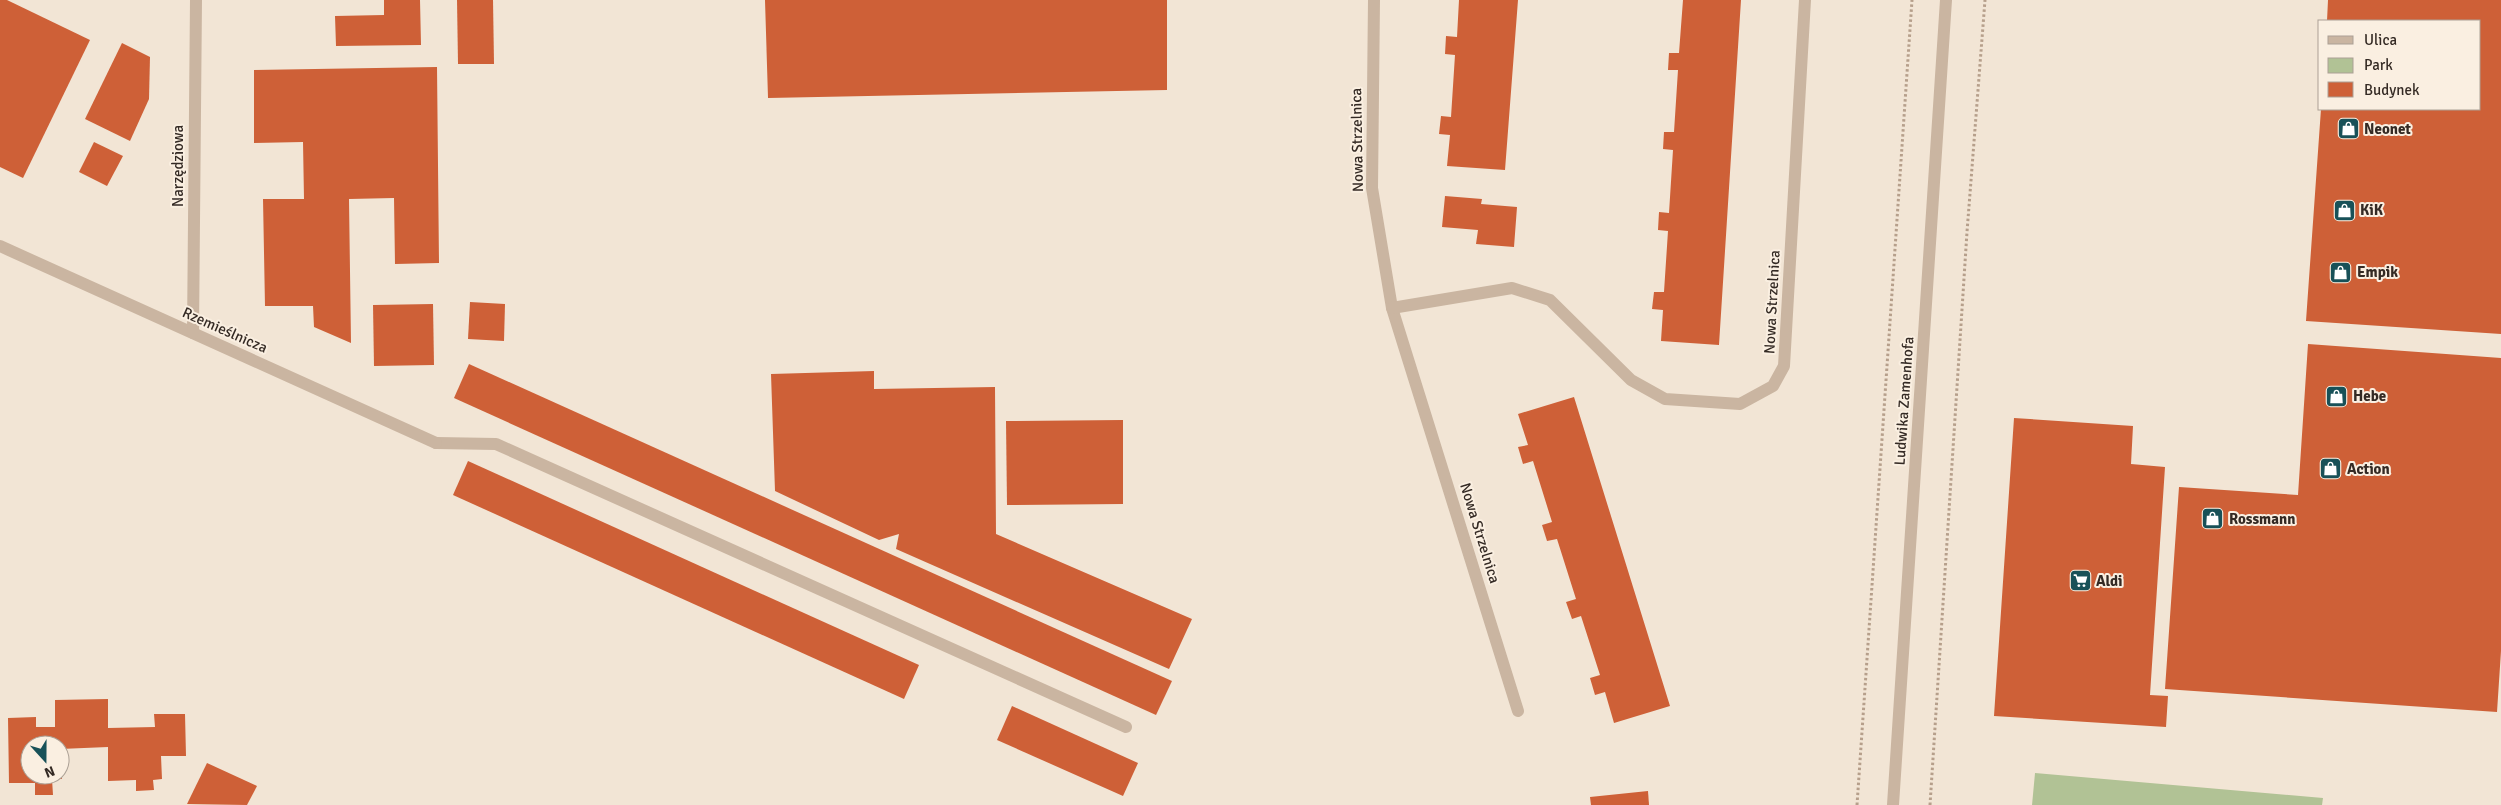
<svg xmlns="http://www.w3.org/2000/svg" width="2501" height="805" font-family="Signika,sans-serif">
	<rect width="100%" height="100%" fill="#f2e5d5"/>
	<!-- green -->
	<path fill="#b1c295" d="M2035,773L2323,798L2322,805H2032Z"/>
	<!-- building -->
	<g fill="#ce6037">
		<path d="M0,0H7L90,40L23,178L0,167Z"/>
		<path d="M384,0H420L421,45L336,46L335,16L384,15Z"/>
		<path d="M457,0H493L494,64H458Z"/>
		<path d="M765,0H1167V90L768,98Z"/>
		<path d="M1459,0H1518L1505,170L1447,166L1450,135L1439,134L1441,116L1451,117L1455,55L1445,54L1446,36L1457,37Z"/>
		<path d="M1683,0H1741L1719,345L1661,341L1663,310L1652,309L1654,292H1664L1668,231L1658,230L1659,212L1669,213L1673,150L1663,149L1664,132H1674L1678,70H1668L1669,53H1679Z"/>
		<path d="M2328,0H2501V334L2306,321L2321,109H2480V21H2327Z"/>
		<path d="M122,43L150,57L149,99L130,141L85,119Z"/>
		<path d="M437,67L439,263L395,264L394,198L349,199L351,343L314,327L313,306H265L263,199H304L303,142L254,143V70Z"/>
		<path d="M94,142L123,156L107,186L79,172Z"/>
		<path d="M1445,196L1482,199L1481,204L1517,207L1514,247L1476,244L1478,230L1442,227Z"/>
		<path d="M470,302L505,304L504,341L468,339Z"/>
		<path d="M433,304L434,365L374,366L373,305Z"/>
		<path d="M2308,344L2501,358V651L2497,712L2165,689L2179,487L2298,495Z"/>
		<path d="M469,364L1172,681L1156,715L454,398Z"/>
		<path d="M874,371V389L995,387L996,534L1192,619L1169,669L896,549L899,534L879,540L775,491L771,374Z"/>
		<path d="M1574,397L1670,706L1614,723L1605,692L1595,695L1590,678L1600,675L1581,616L1572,619L1566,602L1576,599L1557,539L1547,541L1542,525L1552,522L1533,461L1523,464L1518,447L1528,445L1518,414Z"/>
		<path d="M2014,418L2133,426L2131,464L2165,467L2150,695L2168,696L2166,727L1994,716Z"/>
		<path d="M1123,420V504L1007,505L1006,421Z"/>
		<path d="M468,461L919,665L904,699L453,495Z"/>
		<path d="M108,699V728L155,727L154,714H185L186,756H161L162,779L153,780L154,790L136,791V780L108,781V747L60,749V745H30V775H61L62,779H52L53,795H35V783H9L8,718L36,717V727H55V700Z"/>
		<path d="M1012,706L1138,763L1123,796L997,740Z"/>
		<path d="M207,763L257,786L247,805L187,804Z"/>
		<path d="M1648,791L1649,805H1591L1590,797Z"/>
	</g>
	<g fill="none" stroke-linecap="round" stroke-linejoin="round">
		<!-- path -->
		<g stroke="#b69f8b" stroke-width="3" stroke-dasharray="2.5 2.5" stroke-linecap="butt">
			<path d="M1857,805L1912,0"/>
			<path d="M1930,805L1967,232L1985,0"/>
		</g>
		<!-- service -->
		<path stroke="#cab5a1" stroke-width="12" d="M436,443L496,444L1126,727"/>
		<!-- minor -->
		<g stroke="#cab5a1" stroke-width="12">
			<path d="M1374,0L1372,188L1392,308L1518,711"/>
			<path d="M0,246L436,443"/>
			<path d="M1392,308L1512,288L1550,300L1631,380L1665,399L1740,404L1773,386L1784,366L1805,0"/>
			<path d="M193,333L196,0"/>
			<path d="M1893,805L1946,0"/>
		</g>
	</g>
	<!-- icons -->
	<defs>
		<symbol id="shop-square" viewBox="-11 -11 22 22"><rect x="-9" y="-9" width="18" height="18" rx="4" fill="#185158" stroke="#faefe1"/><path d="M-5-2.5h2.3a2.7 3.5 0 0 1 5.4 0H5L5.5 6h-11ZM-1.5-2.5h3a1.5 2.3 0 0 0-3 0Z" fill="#fff"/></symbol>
		<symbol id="supermarket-square" viewBox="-11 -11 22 22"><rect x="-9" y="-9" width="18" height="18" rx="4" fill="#185158" stroke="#faefe1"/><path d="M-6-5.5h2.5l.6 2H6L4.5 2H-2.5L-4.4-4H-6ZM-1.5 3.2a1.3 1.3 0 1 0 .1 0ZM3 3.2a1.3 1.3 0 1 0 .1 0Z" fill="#fff"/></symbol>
	</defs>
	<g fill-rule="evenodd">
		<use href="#shop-square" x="2336" y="116" width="25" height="25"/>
		<use href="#shop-square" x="2332" y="198" width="25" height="25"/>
		<use href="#shop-square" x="2328" y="260" width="25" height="25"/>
		<use href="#shop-square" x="2324" y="384" width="25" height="25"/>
		<use href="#shop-square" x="2318" y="456" width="25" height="25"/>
		<use href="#shop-square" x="2200" y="506" width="25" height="25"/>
		<use href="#supermarket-square" x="2068" y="568" width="25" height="25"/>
	</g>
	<g text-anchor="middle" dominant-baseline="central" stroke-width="4" stroke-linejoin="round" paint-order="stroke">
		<!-- poi labels -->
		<g font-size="15" font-weight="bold" fill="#342a24" stroke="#faefe1" text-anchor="start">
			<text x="2364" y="129">Neonet</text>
			<text x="2360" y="210">KiK</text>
			<text x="2357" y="272">Empik</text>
			<text x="2353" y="396">Hebe</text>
			<text x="2347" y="469">Action</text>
			<text x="2229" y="519">Rossmann</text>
			<text x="2096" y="581">Aldi</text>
		</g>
		<!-- street labels -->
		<g font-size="15" fill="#342a24" stroke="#faefe1">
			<text transform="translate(1357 140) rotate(-91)">Nowa Strzelnica</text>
			<text transform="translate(178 166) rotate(-90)">Narzędziowa</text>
			<text transform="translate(1772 302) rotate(-87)">Nowa Strzelnica</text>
			<text transform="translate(225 330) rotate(24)">Rzemieślnicza</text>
			<text transform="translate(1904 401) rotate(-86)">Ludwika Zamenhofa</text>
			<text transform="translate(1480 533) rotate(73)">Nowa Strzelnica</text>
		</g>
	</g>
	<!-- legend -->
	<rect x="2318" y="20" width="162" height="90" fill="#faefe1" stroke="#aba095"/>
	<rect x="2328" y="36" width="25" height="8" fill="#cab5a1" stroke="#aba095"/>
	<text x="2364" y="45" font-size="15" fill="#342a24">Ulica</text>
	<rect x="2328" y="58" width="25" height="15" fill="#b1c295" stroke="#aba095"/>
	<text x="2364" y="70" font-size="15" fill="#342a24">Park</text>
	<rect x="2328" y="82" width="25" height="15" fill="#ce6037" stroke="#aba095"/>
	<text x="2364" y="95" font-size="15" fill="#342a24">Budynek</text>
	<!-- north arrow -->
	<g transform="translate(45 760) rotate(159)"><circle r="24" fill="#faefe1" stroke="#aba095"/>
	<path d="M0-4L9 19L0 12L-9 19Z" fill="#185158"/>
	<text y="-8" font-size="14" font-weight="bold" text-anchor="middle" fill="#342a24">N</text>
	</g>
</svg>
